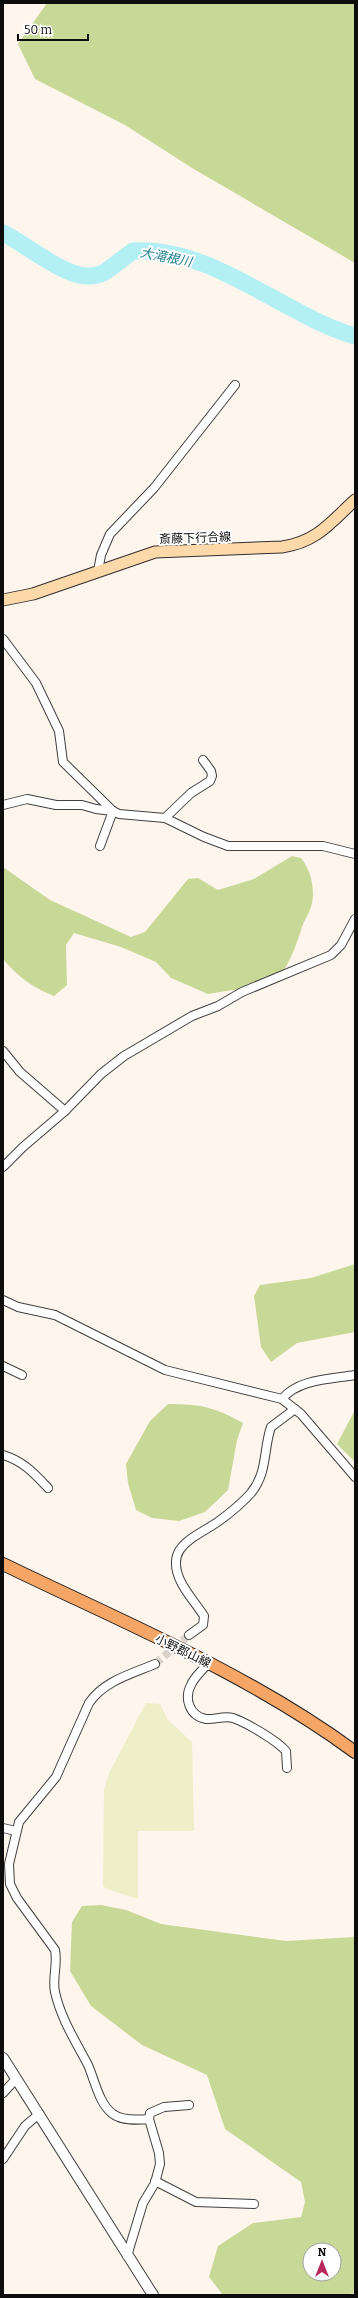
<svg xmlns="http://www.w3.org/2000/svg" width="358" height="2298" font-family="Bitter,'Noto Sans JP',serif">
	<rect width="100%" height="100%" fill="#fef5ed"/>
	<!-- forest -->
	<g fill="#c8d897" fill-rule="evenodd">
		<path d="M47,3H355V263L192,168L125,125L35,79L18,44Z"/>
		<path d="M292,856L301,858C311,870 316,891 311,907C309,914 304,920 302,927C297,943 292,957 283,972L264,977L239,989L208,994L171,978L156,962L121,947L74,933L66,945L67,985L54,996C33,988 17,976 3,959V867L50,900L131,937L145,932L188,879L198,878L218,890L254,879Z"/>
		<path d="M355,1264V1332L297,1343L271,1362L261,1347L254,1296L260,1285L311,1278Z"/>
		<path d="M168,1404C201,1404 214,1407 243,1423L237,1440L228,1490L205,1512L179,1521L152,1518L136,1510L128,1483L126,1464L150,1421Z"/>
		<path d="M355,1410V1462L337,1444Z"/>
		<path d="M101,1905L126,1910L161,1924L286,1941L355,1937V2293L344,2295H223L209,2277L218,2246L253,2223L301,2217L305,2202L301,2182L225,2129L207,2075L142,2045L91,2006L70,1971L72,1922L82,1906ZM310,2250H334V2274H310Z"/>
	</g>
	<!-- pitch -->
	<path fill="#eeefc9" d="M146,1703L160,1704L168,1720L192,1742L194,1831H138V1899L107,1889L103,1886L104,1790L109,1773Z"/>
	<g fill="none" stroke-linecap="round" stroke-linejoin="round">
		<!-- river -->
		<path stroke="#b3f0f4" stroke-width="17" d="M3,233C29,245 74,288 103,273C113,267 123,258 133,251C212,246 283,315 355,336"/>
		<!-- minor-tunnel -->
		<path stroke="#dad2cb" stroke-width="8" stroke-dasharray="8 4" stroke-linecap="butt" d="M155,1664L189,1635"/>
		<defs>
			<g id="minor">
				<path d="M98,571L101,555L110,534L154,488L235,385"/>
				<path d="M3,639L36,683L59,731L63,762L113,811L119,814L165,818L204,837L228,846H323L355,854"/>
				<path d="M3,805L27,799L56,805H82L96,809L113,811L100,846"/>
				<path d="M165,818L191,793L210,781L212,776L211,771L203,760"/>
				<path d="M3,1051L20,1072L65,1111"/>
				<path d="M3,1167L23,1147L65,1111L101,1074L124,1056L192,1016L218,1006L242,992L331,955L341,945L355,919"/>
				<path d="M3,1300L18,1307L55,1315L165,1370L282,1399L301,1414L355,1477"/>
				<path d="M3,1366L22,1375"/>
				<path d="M282,1399C298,1379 331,1379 355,1375"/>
				<path d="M3,1455C23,1461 34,1473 48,1488"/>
				<path d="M189,1635L203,1625L204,1616C197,1605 188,1595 182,1584C162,1546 195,1538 219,1521C230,1513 242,1503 251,1493C268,1472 263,1450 271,1427L295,1409"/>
				<path d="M208,1663C203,1670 194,1677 191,1685C184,1698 189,1716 206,1719C215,1720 224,1715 233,1718C247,1723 276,1740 286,1751L287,1768"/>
				<path d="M3,1828L16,1831"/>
				<path d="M3,2093L16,2079"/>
				<path d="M149,2119L150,2113L164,2107L189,2105"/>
				<path d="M3,2159L25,2126L39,2114"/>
				<path d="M155,2181L196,2202L254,2204"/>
				<path d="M127,2256L143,2203L155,2183L160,2164L159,2153L149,2119C138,2120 122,2121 113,2114C99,2104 95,2081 88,2065C76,2042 61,2019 55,1992C52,1978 58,1964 55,1950L17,1898L10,1884L9,1864L19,1822L56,1777L89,1703C104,1681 131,1674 155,1664"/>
			</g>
			<path id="tertiary" d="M3,2058L153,2295"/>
			<path id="secondary" d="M3,600L33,594L155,552L282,547C317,542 331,522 355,500"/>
			<path id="primary" d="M3,1564C122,1622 248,1673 355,1752"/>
		</defs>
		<!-- minor casing -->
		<use href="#minor" stroke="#404040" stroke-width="10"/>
		<!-- tertiary casing -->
		<use href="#tertiary" stroke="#404040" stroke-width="12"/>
		<!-- secondary casing -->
		<use href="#secondary" stroke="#2f2f2f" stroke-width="13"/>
		<!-- primary casing -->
		<use href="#primary" stroke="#1e1e1e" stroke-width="14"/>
		<!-- minor -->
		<use href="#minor" stroke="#fff" stroke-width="8"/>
		<!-- tertiary -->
		<use href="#tertiary" stroke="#fff" stroke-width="10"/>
		<!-- secondary -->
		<use href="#secondary" stroke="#fdd9a9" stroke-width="11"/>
		<!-- primary -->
		<use href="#primary" stroke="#f5a666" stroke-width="12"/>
	</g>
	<g text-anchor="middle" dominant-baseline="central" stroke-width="4" stroke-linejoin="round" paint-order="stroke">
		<!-- street labels -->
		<g font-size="12" fill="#0d0d0d" stroke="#fff">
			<text transform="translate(195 538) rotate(-2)">斎藤下行合線</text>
			<text transform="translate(183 1651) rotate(26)">小野郡山線</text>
		</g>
		<!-- water labels -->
		<g font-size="13" font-style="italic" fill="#197e8c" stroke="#fff">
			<text transform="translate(166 257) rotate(11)">大滝根川</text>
		</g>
	</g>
	<!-- border -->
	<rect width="358" height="2298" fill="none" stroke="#0d0d0d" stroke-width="8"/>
	<!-- north arrow -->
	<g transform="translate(322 2262)"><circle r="19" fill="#ffffff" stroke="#9e9e9e"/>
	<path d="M0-3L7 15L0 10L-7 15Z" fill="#b8295c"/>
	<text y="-6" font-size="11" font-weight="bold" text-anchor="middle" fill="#0d0d0d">N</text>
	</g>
	<!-- scale -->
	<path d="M18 34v6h70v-6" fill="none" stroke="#0d0d0d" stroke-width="2"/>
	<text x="24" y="34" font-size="12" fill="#0d0d0d" stroke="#ffffff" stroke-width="3" paint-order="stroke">50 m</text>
</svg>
